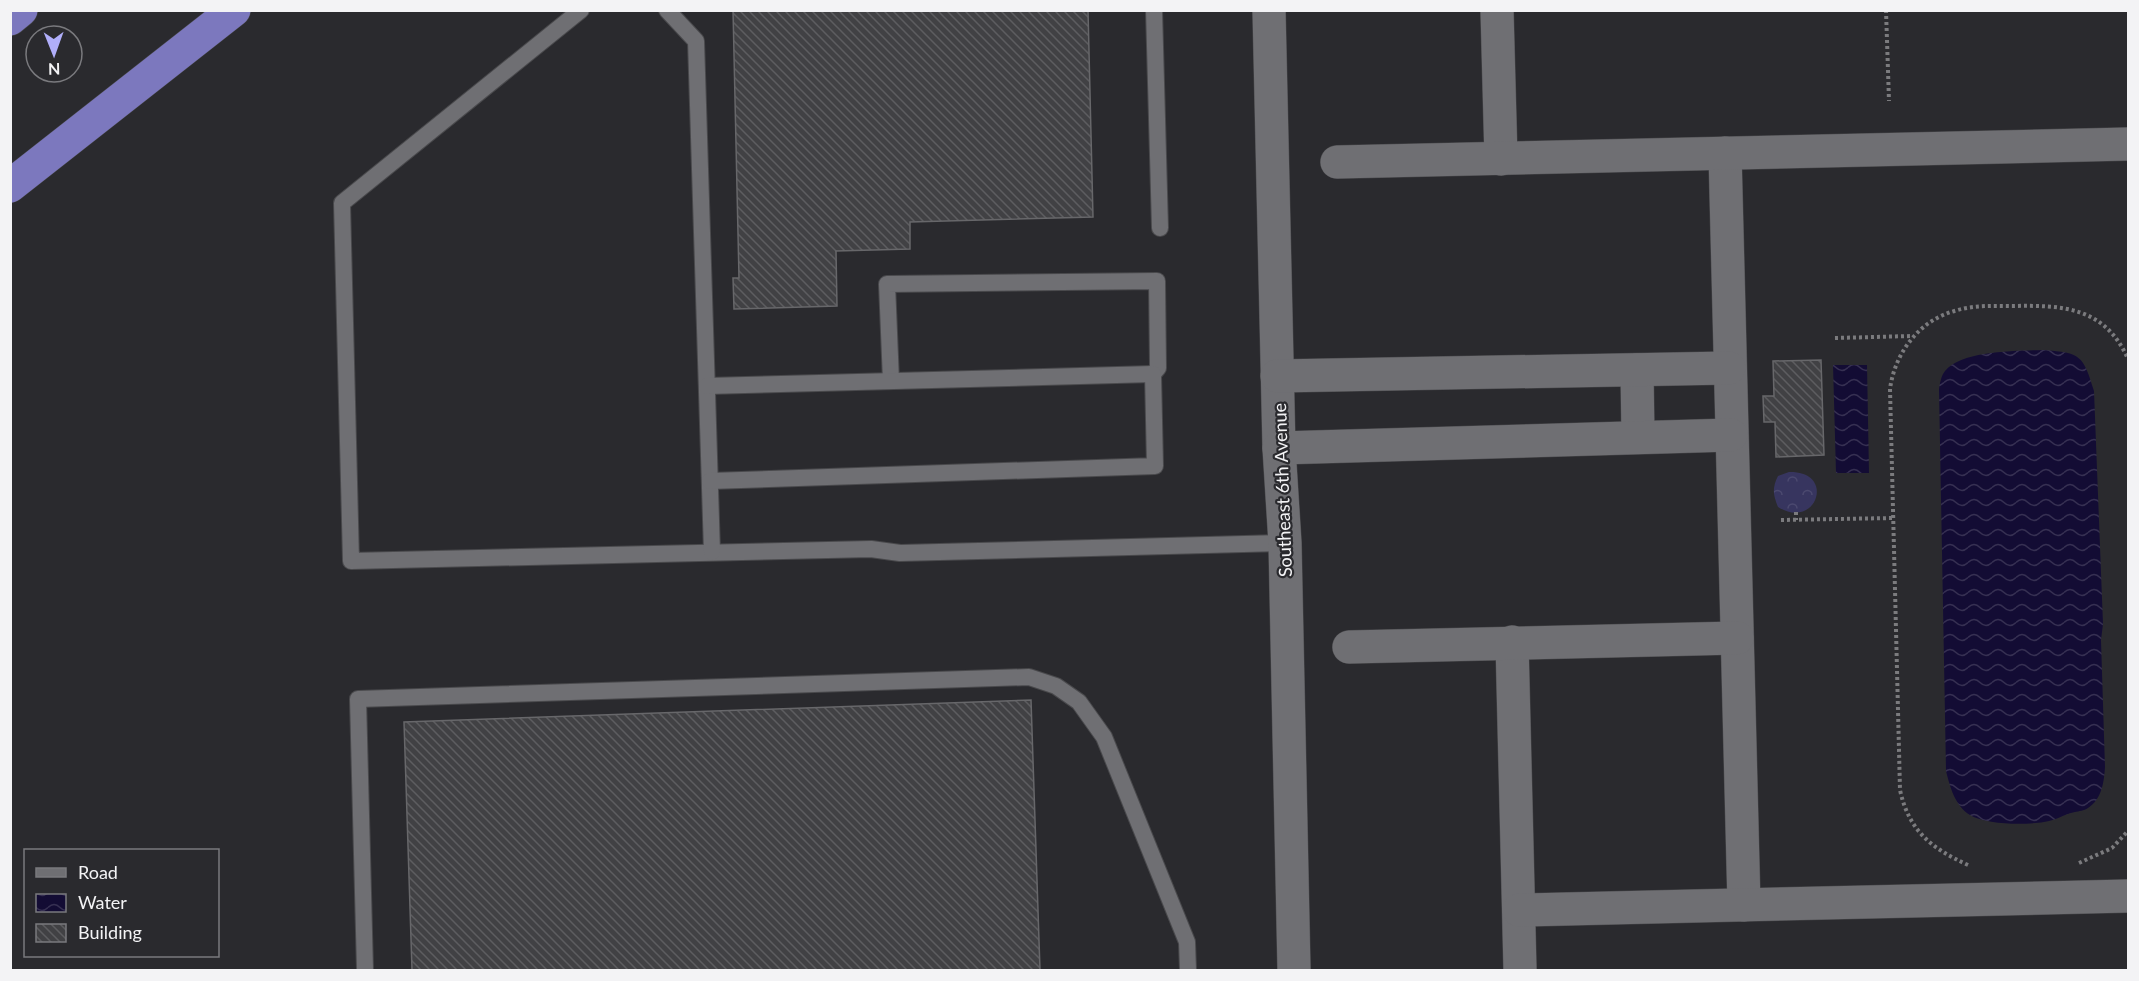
<svg xmlns="http://www.w3.org/2000/svg" width="2139" height="981" font-family="Lato,sans-serif">
	<defs>
		<pattern id="park-crowns" width="20" height="18" patternUnits="userSpaceOnUse" patternTransform="scale(1.5)"><rect width="20" height="18" fill="#37355f"/><path d="M2 6a3 3 0 1 1 6 0M12 15a3 3 0 1 1 6 0" fill="none" stroke="#4b496f"/></pattern>
		<pattern id="water-waves" width="16" height="10" patternUnits="userSpaceOnUse" patternTransform="scale(1.5)"><rect width="16" height="10" fill="#130c34"/><path d="M0 5q4-4 8 0t8 0" fill="none" stroke="#363052"/></pattern>
		<pattern id="building-back-hatch" width="6" height="6" patternUnits="userSpaceOnUse" patternTransform="scale(1.5)"><rect width="6" height="6" fill="#414144"/><path d="M-1 5l2 2M0 0l6 6M5-1l2 2" fill="none" stroke="#5d5d60"/></pattern>
	</defs>
	<rect width="100%" height="100%" fill="#2a2a2e"/>
	<!-- park -->
	<path fill="url(#park-crowns)" d="M1789,472C1837,471 1816,531 1778,507C1773,495 1772,488 1778,476Z"/>
	<!-- water -->
	<g fill="url(#water-waves)">
		<path d="M2044,350C2081,353 2083,355 2094,391L2103,624L2101,640L2105,767C2104,782 2102,799 2088,808C2084,811 2079,811 2075,812C2064,814 2055,821 2044,822C2025,825 1986,825 1970,815C1955,806 1950,787 1946,771L1939,389C1940,383 1941,376 1945,371C1962,350 2018,351 2044,350Z"/>
		<path d="M1833,365H1867L1869,473H1836Z"/>
	</g>
	<!-- building -->
	<g fill="url(#building-back-hatch)" stroke="#67676a" stroke-width="1.5">
		<path d="M733,10H1088L1093,217L910,222V249L836,251L837,306L734,309L733,278H739Z"/>
		<path d="M1821,360L1824,455L1776,457L1775,422H1764L1763,396H1774L1773,361Z"/>
		<path d="M1031,700L1040,970H412L404,722Z"/>
	</g>
	<g fill="none" stroke-linecap="round" stroke-linejoin="round">
		<defs>
			<g id="service">
				<path d="M581,10L342,203L351,561L871,549L900,553L1285,543"/>
				<path d="M667,10L696,41L712,552"/>
				<path d="M1154,10L1160,228"/>
				<path d="M891,381L887,284L1157,281L1158,368L1153,374"/>
				<path d="M707,386L1153,374L1155,466L710,481"/>
				<path d="M365,970L358,699L1029,677L1056,686L1079,702L1104,737L1187,942L1188,970"/>
			</g>
			<g id="minor">
				<path d="M1269,10L1279,448L1285,543L1294,970"/>
				<path d="M1497,10L1501,159"/>
				<path d="M1725,153L1744,905"/>
				<path d="M1337,162L2128,144"/>
				<path d="M1637,370L1638,437"/>
				<path d="M1277,376L1729,368"/>
				<path d="M1279,448L1731,435"/>
				<path d="M1512,642L1520,970"/>
				<path d="M1349,647L1737,638"/>
				<path d="M1519,910L2128,896"/>
			</g>
			<g id="motorway">
				<path d="M10,19L21,10"/>
				<path d="M10,186L234,10"/>
			</g>
		</defs>
		<!-- service casing -->
		<use href="#service" stroke="#49494c" stroke-width="18"/>
		<!-- minor casing -->
		<use href="#minor" stroke="#49494c" stroke-width="34"/>
		<!-- motorway casing -->
		<use href="#motorway" stroke="#49494c" stroke-width="34"/>
		<!-- path -->
		<g stroke="#7b7b7e" stroke-width="4" stroke-dasharray="3 3" stroke-linecap="butt">
			<path d="M1886,10L1889,101"/>
			<path d="M1835,338L1912,336"/>
			<path d="M1796,512V520"/>
			<path d="M1781,520L1893,518"/>
			<path d="M2079,863L2112,848L2128,831"/>
			<path d="M1968,865C1931,848 1909,831 1900,790L1890,389C1895,352 1920,319 1958,310C1975,305 1994,306 2013,306C2063,305 2105,307 2128,359"/>
		</g>
		<!-- service -->
		<use href="#service" stroke="#6f6f73" stroke-width="16"/>
		<!-- minor -->
		<use href="#minor" stroke="#6f6f73" stroke-width="33"/>
		<!-- motorway -->
		<use href="#motorway" stroke="#7c78be" stroke-width="33"/>
	</g>
	<g text-anchor="middle" dominant-baseline="central" stroke-width="4.5" stroke-linejoin="round" paint-order="stroke">
		<!-- street labels -->
		<g font-size="18" fill="#f3f3f5" stroke="#2a2a2e">
			<text transform="translate(1282 490) rotate(-92)">Southeast 6th Avenue</text>
		</g>
	</g>
	<!-- border -->
	<rect width="2139" height="981" fill="none" stroke="#f3f3f5" stroke-width="24"/>
	<!-- legend -->
	<rect x="24" y="849" width="195" height="108" fill="#2a2a2e" stroke="#7a7a7e" stroke-width="1.5"/>
	<rect x="36" y="868" width="30" height="9" fill="#6f6f73" stroke="#7a7a7e" stroke-width="1.5"/>
	<text x="78" y="879" font-size="18" fill="#f3f3f5">Road</text>
	<rect x="36" y="894" width="30" height="18" fill="url(#water-waves)" stroke="#7a7a7e" stroke-width="1.5"/>
	<text x="78" y="909" font-size="18" fill="#f3f3f5">Water</text>
	<rect x="36" y="924" width="30" height="18" fill="url(#building-back-hatch)" stroke="#7a7a7e" stroke-width="1.5"/>
	<text x="78" y="939" font-size="18" fill="#f3f3f5">Building</text>
	<!-- north arrow -->
	<g transform="translate(54 54) rotate(179)"><circle r="28" fill="#2a2a2e" stroke="#7a7a7e" stroke-width="1.5"/>
	<path d="M0-4.5L10 22L0 15L-10 22Z" fill="#b0aefa"/>
	<text y="-9" font-size="16" font-weight="bold" text-anchor="middle" fill="#f3f3f5">N</text>
	</g>
</svg>
